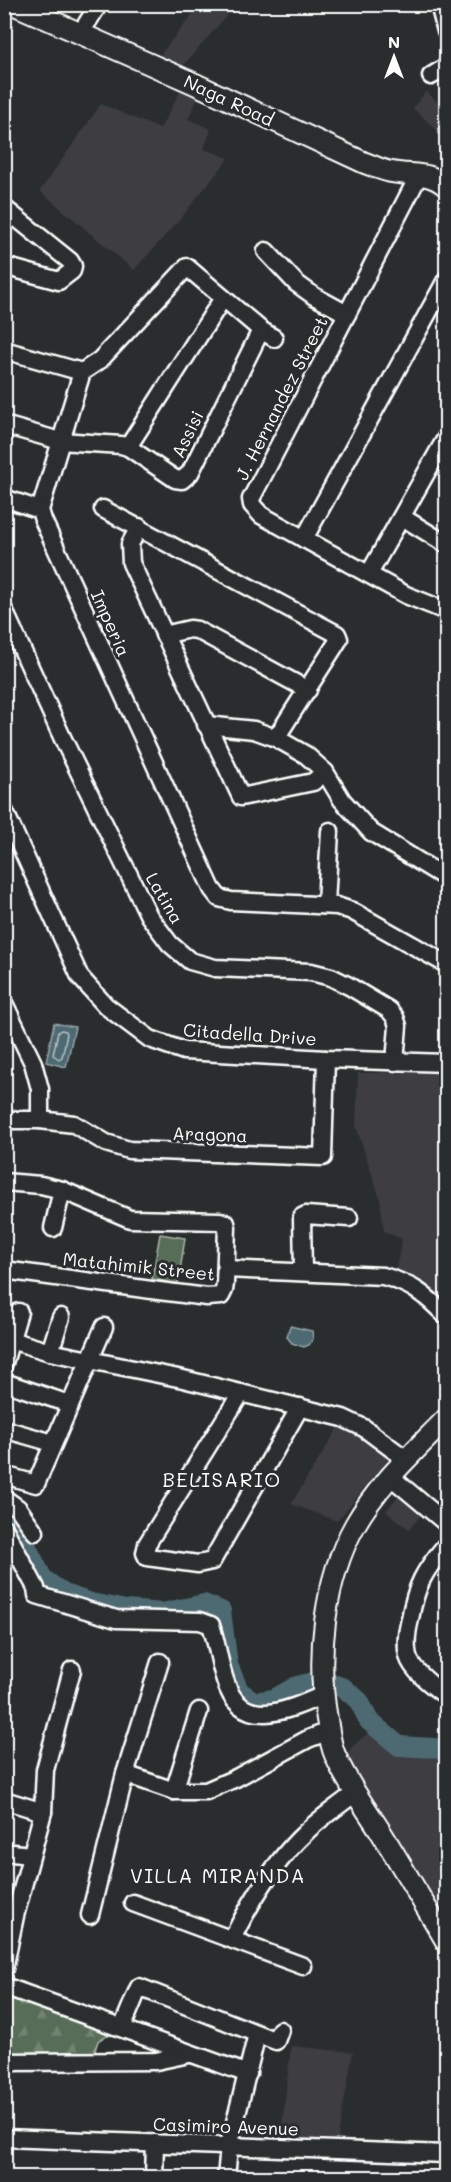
<svg xmlns="http://www.w3.org/2000/svg" width="451" height="2182" font-family="Mali,sans-serif">
	<defs>
		<pattern id="forest-firs" width="22" height="20" patternUnits="userSpaceOnUse" patternTransform="scale(1.5)"><rect width="22" height="20" fill="#596d58"/><path d="M5 1l3.5 6h-7zM16 11l3.5 6h-7z" fill="#728371"/></pattern>
	</defs>
	<rect width="100%" height="100%" fill="#2a2d2e"/>
	<filter id="ink" filterUnits="userSpaceOnUse"><feTurbulence type="fractalNoise" baseFrequency=".0167" numOctaves="2"/><feDisplacementMap in="SourceGraphic" scale="12" xChannelSelector="R" yChannelSelector="G"/><feConvolveMatrix kernelMatrix="1 2 1 2 8 2 1 2 1" color-interpolation-filters="sRGB"/></filter>
	<g filter="url(#ink)">
		<!-- built -->
		<g fill="#3d3c42">
			<path d="M201,4L236,5L183,66L160,55Z"/>
			<path d="M181,90L198,98L188,119L211,129L204,149L229,158L180,219L134,270L40,191L101,104L160,129Z"/>
			<path d="M426,91L446,110V139L413,108Z"/>
			<path d="M358,1073H446V1303L423,1284L395,1273L402,1239L384,1231L380,1198L356,1126Z"/>
			<path d="M341,1423L390,1457L337,1521L291,1504Z"/>
			<path d="M399,1495L423,1513L409,1529L386,1511Z"/>
			<path d="M370,1731L394,1752L446,1761V1921L347,1758L351,1748Z"/>
			<path d="M291,2046L353,2052L337,2143H280Z"/>
		</g>
		<!-- forest -->
		<path fill="url(#forest-firs)" stroke="#acb6ac" stroke-width="1.5" d="M5,1990L122,2037L107,2035L98,2041L95,2050L100,2058L5,2055Z"/>
		<!-- pitch -->
		<path fill="#596d58" stroke="#acb6ac" stroke-width="1.5" d="M160,1234L185,1238L178,1284L152,1279Z"/>
		<!-- water -->
		<g fill="#4e6972" stroke="#95a5aa" stroke-width="1.5">
			<path d="M54,1023L75,1027L66,1067L46,1062Z"/>
			<path d="M290,1326L312,1331L313,1339L309,1345L304,1347L292,1343L287,1337Z"/>
		</g>
		<g fill="none" stroke-linecap="round" stroke-linejoin="round">
			<!-- shore -->
			<path stroke="#b8c3c7" stroke-width="1.5" d="M61,1030L66,1031L67,1034L62,1057L59,1059L53,1055L58,1032Z"/>
			<!-- river -->
			<path stroke="#4e6972" stroke-width="20" d="M4,1511L17,1528L43,1579L64,1594L91,1603L126,1610L162,1613L204,1604L221,1611L228,1665L239,1691L255,1702L274,1699L297,1686L314,1682H328L344,1688L359,1701L369,1721L399,1746L434,1748L446,1751"/>
			<defs>
				<g id="minor">
					<path d="M439,4L446,31"/>
					<path d="M80,34L99,4"/>
					<path d="M431,76L446,67"/>
					<path d="M419,175L251,499L252,505L261,515L406,595L446,611"/>
					<path d="M4,208L70,261L73,266L72,271L59,281L4,266"/>
					<path d="M266,251L296,283L314,296L347,314"/>
					<path d="M274,338L261,330L187,267L100,360L82,372L40,510L43,520L212,889L219,898L231,901L337,906L352,911L446,964"/>
					<path d="M4,350L82,372"/>
					<path d="M4,425L60,441L121,445L128,447L175,479L182,480L190,473L261,330"/>
					<path d="M128,447L223,298"/>
					<path d="M4,498L40,510"/>
					<path d="M103,509L337,634L339,639L336,644L276,738"/>
					<path d="M402,517L446,544"/>
					<path d="M139,527L130,544L131,563L241,797L313,782L325,772"/>
					<path d="M304,539L446,280"/>
					<path d="M369,574L446,438"/>
					<path d="M4,610L63,739L149,916L170,944L190,961L215,968L311,972L331,977L349,986L389,1010L395,1017L398,1026L395,1062"/>
					<path d="M164,635L190,629L197,630L308,690"/>
					<path d="M206,725L254,730L276,738L306,755L325,772L342,800L371,832L446,878"/>
					<path d="M4,810L80,977L106,1006L150,1039L184,1051L326,1059L446,1063"/>
					<path d="M326,904L330,831"/>
					<path d="M4,1003L33,1063L40,1089V1120"/>
					<path d="M4,1120H40L74,1124L106,1143L129,1150L323,1157L326,1059"/>
					<path d="M4,1182L41,1185L62,1190L130,1219L220,1221L226,1223L227,1227L225,1284L224,1290L221,1296L207,1297L159,1291L4,1270"/>
					<path d="M53,1228L62,1190"/>
					<path d="M226,1269L383,1276C412,1284 426,1295 446,1316"/>
					<path d="M303,1272L302,1217L306,1215L349,1218"/>
					<path d="M4,1338L50,1352L183,1379L343,1418L364,1428L407,1460"/>
					<path d="M50,1352L61,1317"/>
					<path d="M4,1363L19,1312"/>
					<path d="M4,1382L69,1404"/>
					<path d="M241,1393L147,1544L145,1553L147,1557L198,1564L212,1561L300,1407"/>
					<path d="M4,1429L53,1443"/>
					<path d="M4,1475L36,1484L104,1327"/>
					<path d="M391,1477L446,1523"/>
					<path d="M4,1498L18,1508L35,1532"/>
					<path d="M4,1528L36,1588L37,1595L116,1619L200,1621L211,1625C217,1643 219,1662 225,1680C240,1732 287,1711 323,1695"/>
					<path d="M446,1545C424,1571 416,1585 410,1619C407,1631 405,1644 408,1656C412,1671 434,1687 446,1696"/>
					<path d="M125,1774L174,1791H206L236,1778L308,1739L329,1731"/>
					<path d="M174,1791L199,1711"/>
					<path d="M4,1800L43,1812"/>
					<path d="M4,1852L30,1855"/>
					<path d="M133,1903L303,1966"/>
					<path d="M90,1915L125,1774L160,1662"/>
					<path d="M232,1939C250,1903 275,1861 305,1833C320,1818 339,1806 356,1792"/>
					<path d="M4,1969L15,1916L43,1812L45,1770L72,1670"/>
					<path d="M4,1986L248,2074"/>
					<path d="M122,2028L139,1987L276,2041L280,2030"/>
					<path d="M4,2062L156,2061L189,2054"/>
					<path d="M4,2138L446,2154"/>
					<path d="M154,2178L155,2143"/>
					<path d="M226,2178L229,2146L257,2034"/>
				</g>
				<g id="major">
					<path d="M13,4L193,83L365,163C374,166 383,171 392,172C413,176 429,171 446,186"/>
					<path d="M446,1419C414,1452 378,1484 355,1525C324,1580 316,1658 327,1719C329,1731 330,1744 335,1755C346,1781 363,1804 379,1829C402,1866 424,1904 446,1941"/>
				</g>
			</defs>
			<!-- minor casing -->
			<use href="#minor" stroke="#fff" stroke-width="21"/>
			<!-- major casing -->
			<use href="#major" stroke="#fff" stroke-width="24"/>
			<!-- minor -->
			<use href="#minor" stroke="#2a2d2e" stroke-width="16"/>
			<!-- major -->
			<use href="#major" stroke="#2a2d2e" stroke-width="20"/>
		</g>
	</g>
	<g text-anchor="middle" dominant-baseline="central" stroke-width="6" stroke-linejoin="round" paint-order="stroke">
		<!-- street labels -->
		<g font-size="18" fill="#fff" stroke="#2a2d2e">
			<text transform="translate(229 100) rotate(25)">Naga Road</text>
			<text transform="translate(281 398) rotate(-63)">J. Hernandez Street</text>
			<text transform="translate(187 434) rotate(-64)">Assisi</text>
			<text transform="translate(111 623) rotate(66)">Imperia</text>
			<text transform="translate(165 898) rotate(60)">Latina</text>
			<text transform="translate(250 1034) rotate(4)">Citadella Drive</text>
			<text transform="translate(210 1134) rotate(2)">Aragona</text>
			<text transform="translate(139 1266) rotate(6)">Matahimik Street</text>
			<text transform="translate(226 2126) rotate(2)">Casimiro Avenue</text>
		</g>
		<!-- neighbourhood labels -->
		<g font-size="20" letter-spacing="1.5" fill="#fff" stroke="#2a2d2e">
			<text x="222" y="1479">BELISARIO</text>
			<text x="218" y="1875">VILLA MIRANDA</text>
		</g>
	</g>
	<!-- margin -->
	<rect width="451" height="2182" fill="none" stroke="#2a2d2e" stroke-width="24"/>
	<rect x="12" y="12" width="427" height="2158" fill="none" stroke="#fff" stroke-width="2" filter="url(#ink)"/>
	<!-- north arrow -->
	<g transform="translate(394 57)" stroke="#2a2d2e" stroke-width="4.5" paint-order="stroke">
	<path d="M0-4.5L10 22L0 15L-10 22Z" fill="#ffffff"/>
	<text y="-9" font-size="16" font-weight="bold" text-anchor="middle" fill="#ffffff">N</text>
	</g>
</svg>
